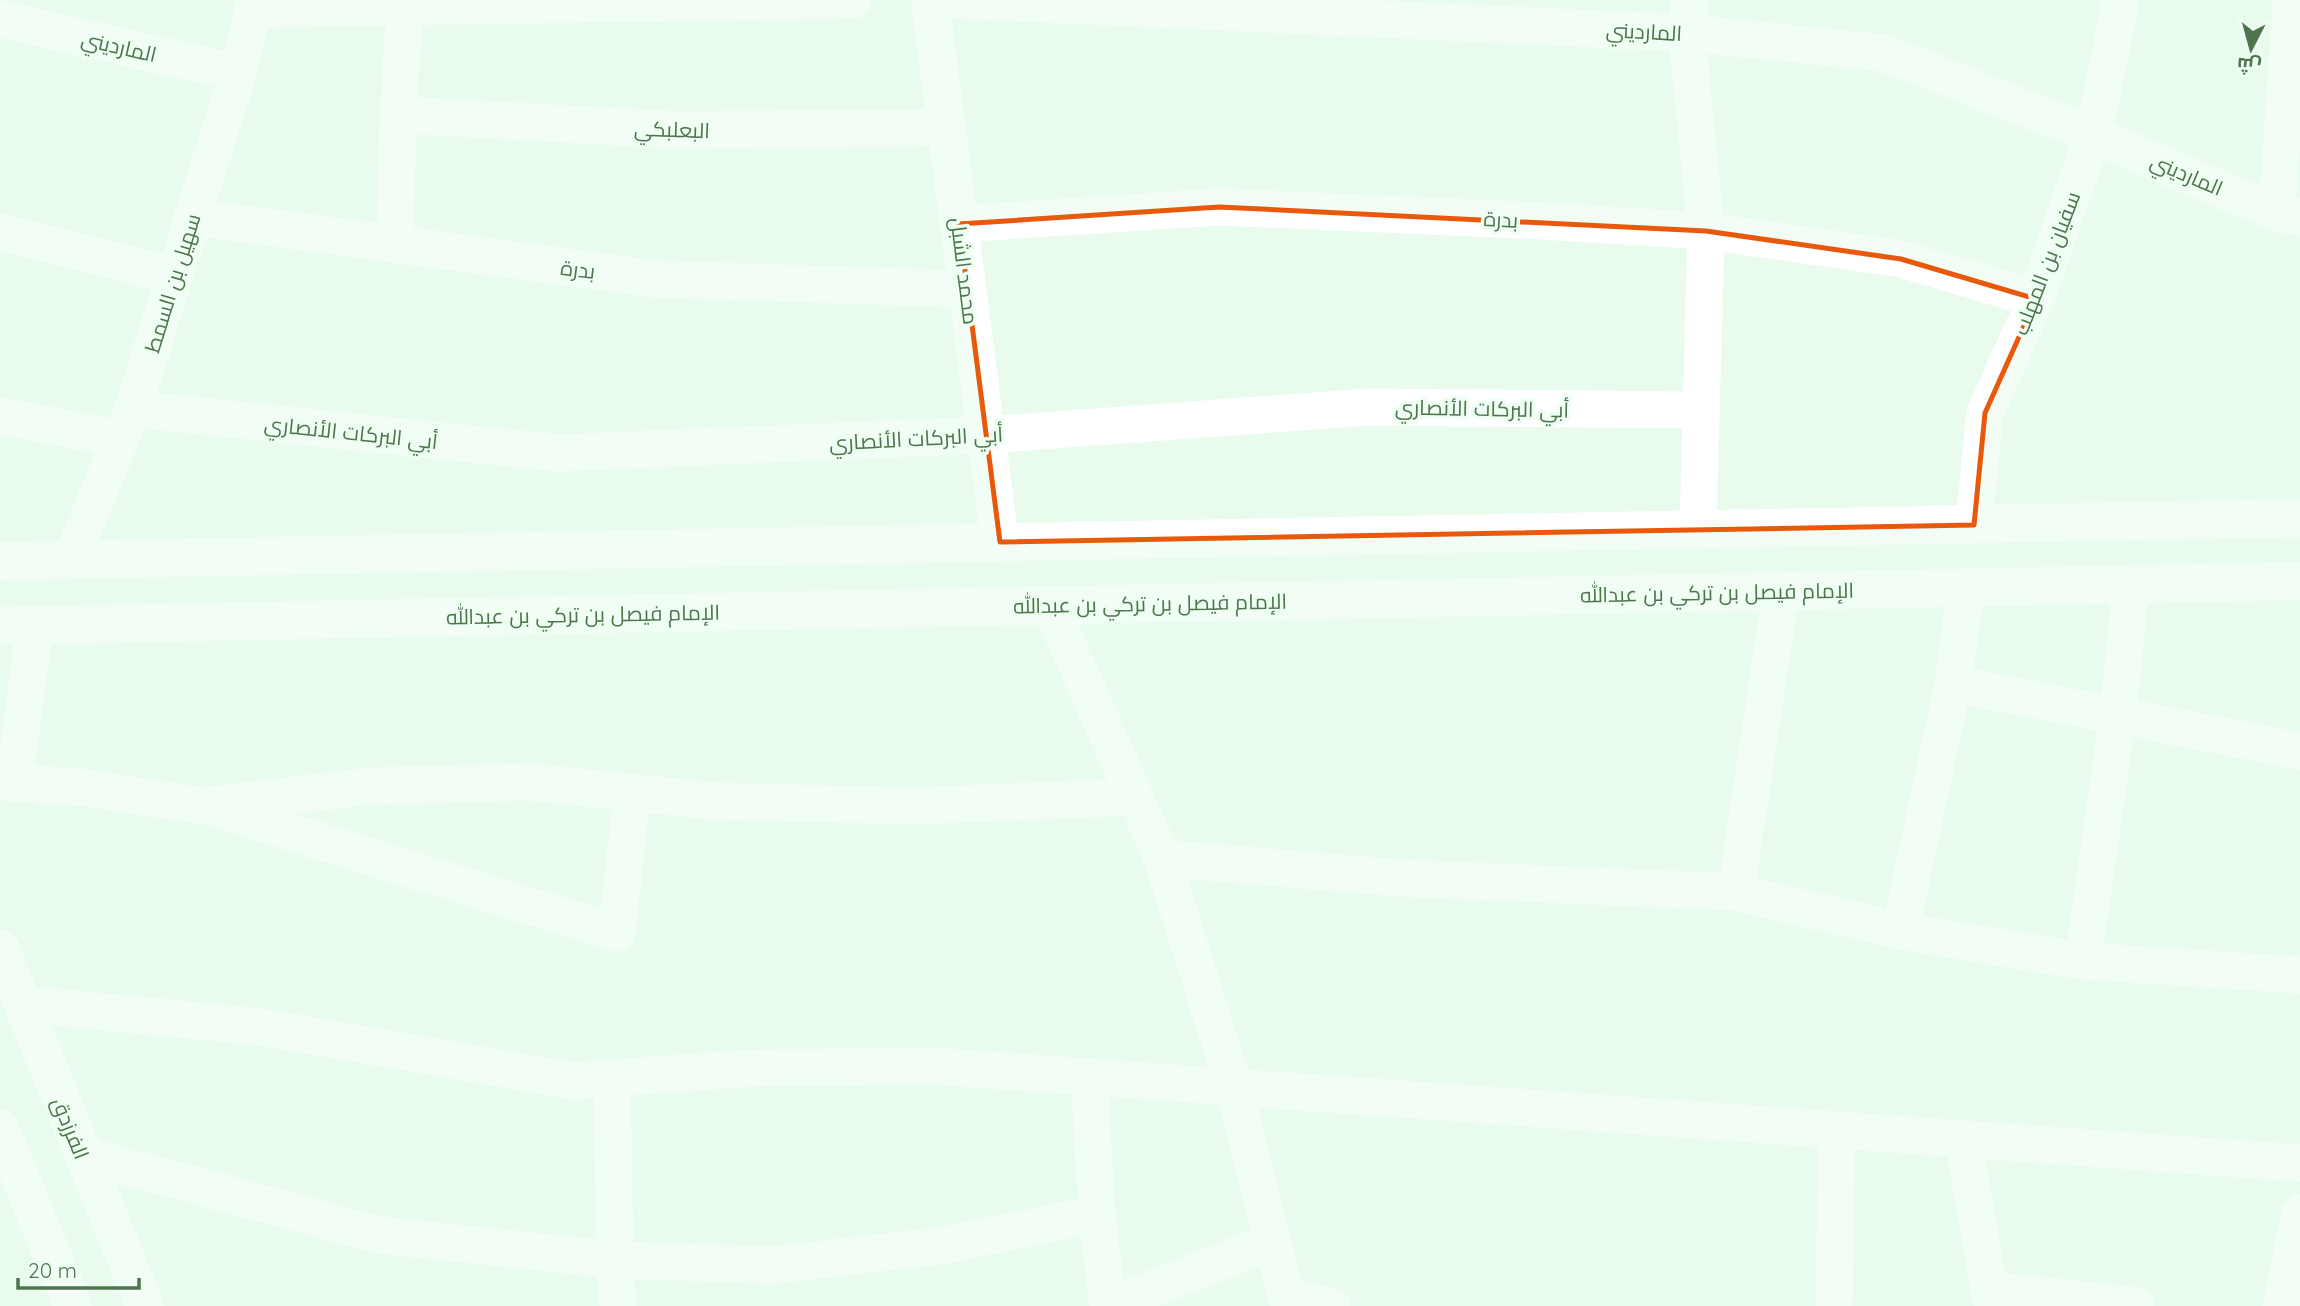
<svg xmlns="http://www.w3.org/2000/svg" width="2300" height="1306" font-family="Quicksand,Cairo,sans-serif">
	<rect width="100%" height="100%" fill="#e8fbed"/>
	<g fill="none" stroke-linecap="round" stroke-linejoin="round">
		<!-- street -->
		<g stroke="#fff" stroke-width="37">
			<path d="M957,0L1687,33L1884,53L2093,135L2277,213L2300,217"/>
			<path d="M1690,0L1687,33L1706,231L1698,529"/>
			<path d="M253,9L853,0"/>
			<path d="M0,19L238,73"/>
			<path d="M398,115L678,130L946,128"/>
			<path d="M2277,213L2291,0"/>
			<path d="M192,217L656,279L967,289"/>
			<path d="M959,224L1219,207L1542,221L1706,231L1901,259L2036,299"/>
			<path d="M0,232L174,276"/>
			<path d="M395,245L398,115L405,7"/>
			<path d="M133,409L558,453L986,435L1370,407L1701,410"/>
			<path d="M0,416L120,439"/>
			<path d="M1974,525L1985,413L2036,299L2093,135L2119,12V0"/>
			<path d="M71,560L133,409L238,73L255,0"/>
			<path d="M1050,605L1162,858L1234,1087L1289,1306"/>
			<path d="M1953,684L2300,751"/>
			<path d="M0,782L79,787L204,806L370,786L530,782L713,801L913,806L1135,797"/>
			<path d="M14,783L35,625"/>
			<path d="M219,810L617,933L632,793"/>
			<path d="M1162,858L1398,878L1736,892L1900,931L2083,961L2300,975"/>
			<path d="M1736,892L1781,591"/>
			<path d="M1900,931L1953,684L1966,587"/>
			<path d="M2083,961L2118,716L2131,584"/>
			<path d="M22,1004L261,1027L573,1081L754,1068L934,1066L2300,1163"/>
			<path d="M1089,1077L1097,1214L1108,1306"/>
			<path d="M612,1078L615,1260L618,1306"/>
			<path d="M1963,1139L1992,1306"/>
			<path d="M83,1155L379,1235L615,1260L773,1265L939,1246L1097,1214"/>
			<path d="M1990,1290L2136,1306"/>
			<path d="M1288,1299L1332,1306"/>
			<path d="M1108,1306L1273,1241"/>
			<path d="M1834,1306L1837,1130"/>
			<path d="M2281,1306L2300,1213"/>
		</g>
		<!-- secondary -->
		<g stroke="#fff" stroke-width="38">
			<path d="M930,0L1000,542"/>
			<path d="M0,561L2300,518"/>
			<path d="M0,626L2300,581"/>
			<path d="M0,948L145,1306"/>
			<path d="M0,1128L73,1306"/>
		</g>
	</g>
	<!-- marked area -->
	<path d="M0 0H2300V1306H0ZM1219,207L1706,231L1901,259L2036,299L1985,413L1974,525L1000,542L959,224Z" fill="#e8fbed" fill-opacity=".55" fill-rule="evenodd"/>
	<path fill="none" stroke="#e8590c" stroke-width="5" stroke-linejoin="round" d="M1219,207L1706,231L1901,259L2036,299L1985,413L1974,525L1000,542L959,224Z"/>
	<g text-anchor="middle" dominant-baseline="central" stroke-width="7" stroke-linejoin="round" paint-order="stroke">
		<!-- street labels -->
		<g font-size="21" fill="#4e754d" stroke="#eefef2">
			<text transform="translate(1644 31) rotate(3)">المارديني</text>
			<text transform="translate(119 46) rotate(13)">المارديني</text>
			<text transform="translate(672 129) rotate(2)">البعلبكي</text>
			<text transform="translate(2187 174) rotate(23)">المارديني</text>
			<text transform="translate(1501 219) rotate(3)">بدرة</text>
			<text transform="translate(2046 263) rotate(-69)">سفيان بن المهلب</text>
			<text transform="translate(578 269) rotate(7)">بدرة</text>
			<text transform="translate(965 271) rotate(83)">محمد الشبل</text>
			<text transform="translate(172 283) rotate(-73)">سهيل بن السمط</text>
			<text transform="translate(1482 408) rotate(1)">أبي البركات الأنصاري</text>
			<text transform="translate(351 432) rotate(6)">أبي البركات الأنصاري</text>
			<text transform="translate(916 438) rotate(-3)">أبي البركات الأنصاري</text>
			<text transform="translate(1717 592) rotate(-1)">الإمام فيصل بن تركي بن عبدالله</text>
			<text transform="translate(1150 603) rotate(-1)">الإمام فيصل بن تركي بن عبدالله</text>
			<text transform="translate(583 614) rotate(-1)">الإمام فيصل بن تركي بن عبدالله</text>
			<text transform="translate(71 1128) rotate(68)">الفرزدق</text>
		</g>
	</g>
	<!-- north arrow -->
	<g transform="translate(2251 49) rotate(186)" stroke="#eefef2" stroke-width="5" paint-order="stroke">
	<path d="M0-5L12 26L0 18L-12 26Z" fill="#4e754d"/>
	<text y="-10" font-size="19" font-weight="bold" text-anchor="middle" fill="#4e754d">ش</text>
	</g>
	<!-- scale -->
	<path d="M18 1278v10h121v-10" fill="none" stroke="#4e754d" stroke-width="3.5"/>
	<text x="28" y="1278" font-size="21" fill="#4e754d" stroke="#eefef2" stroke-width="5" paint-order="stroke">20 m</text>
</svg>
